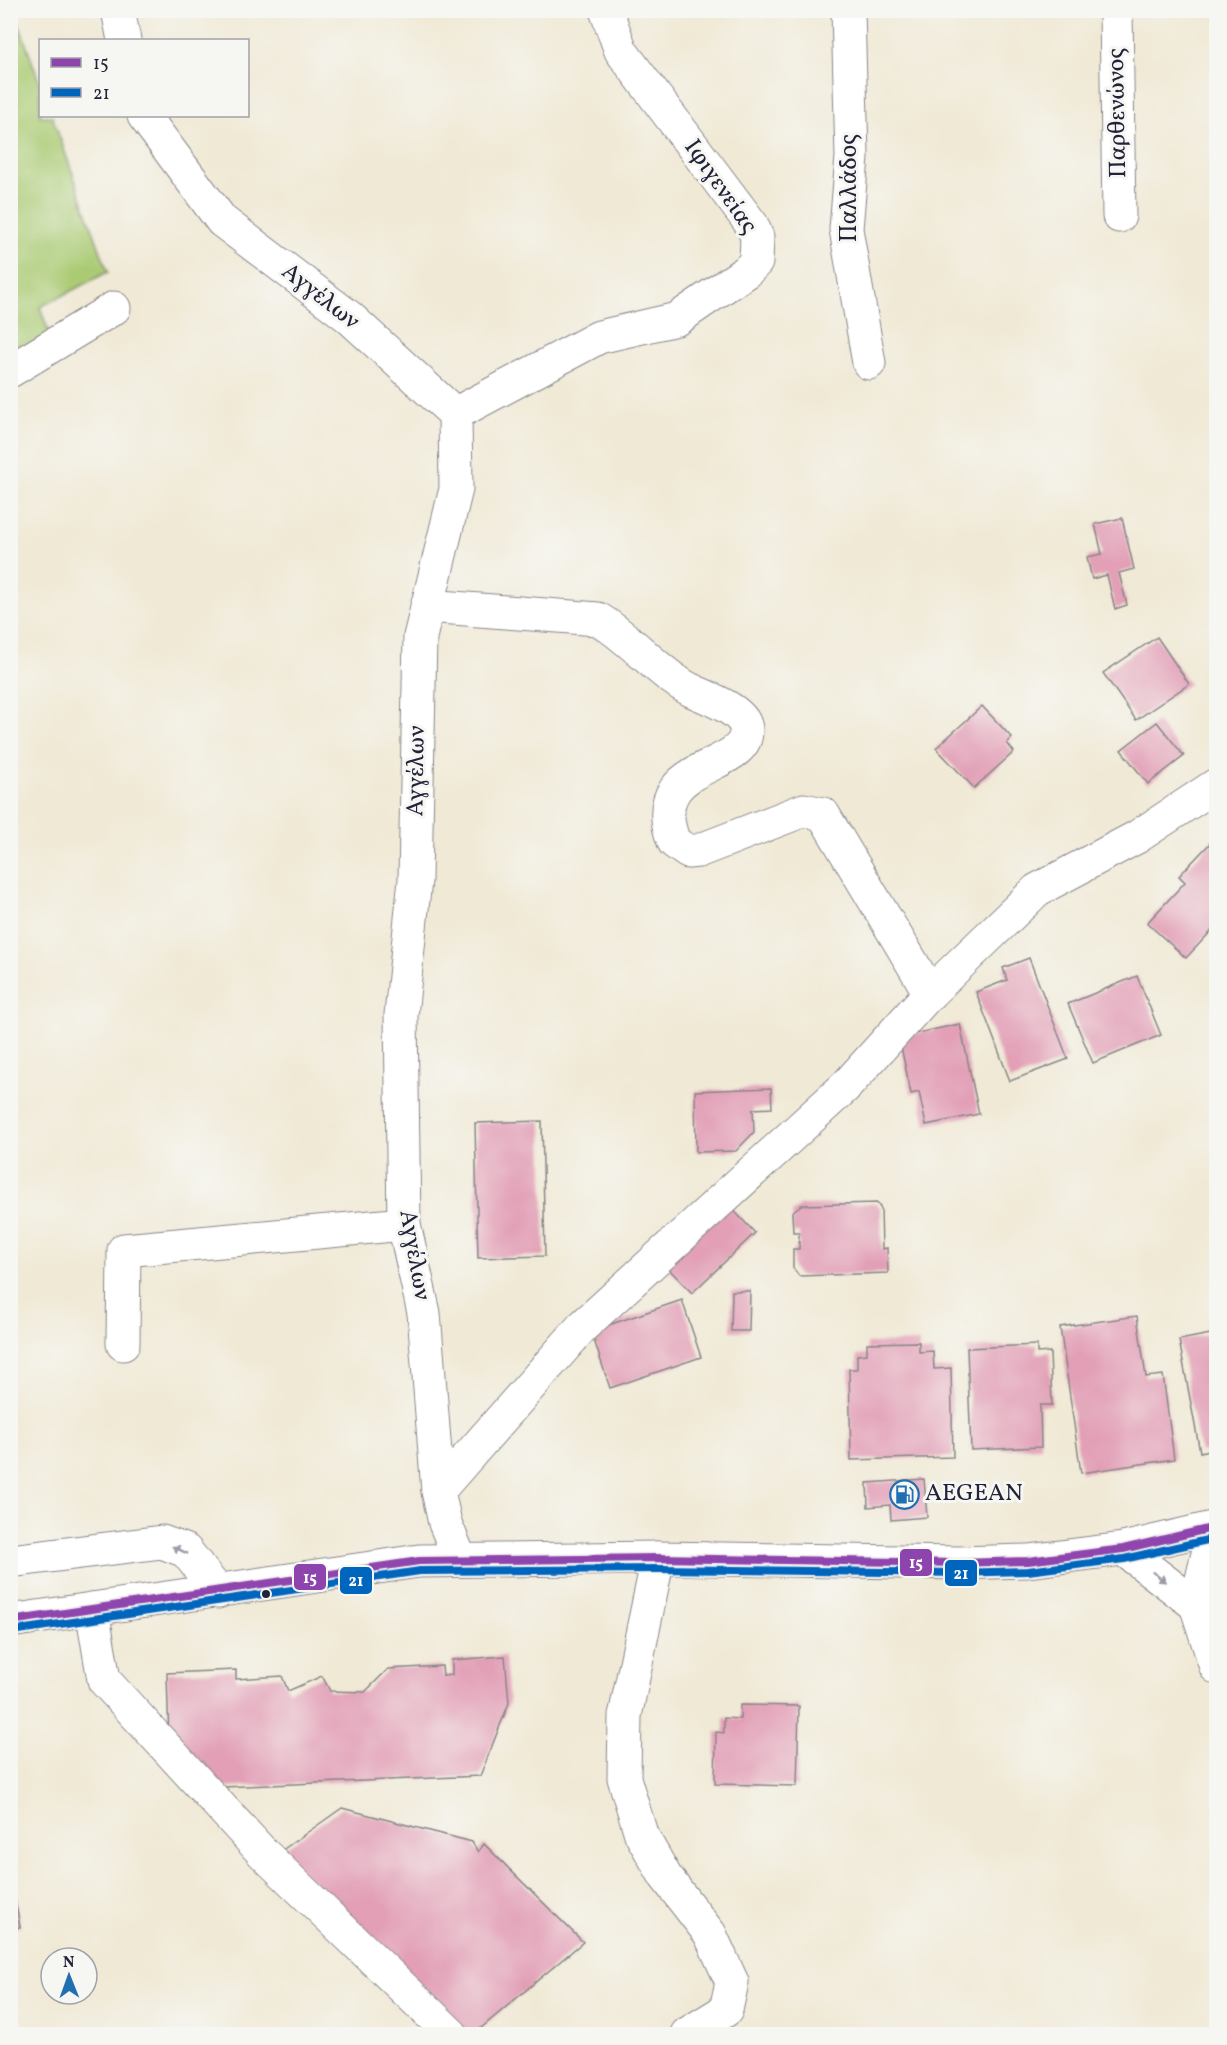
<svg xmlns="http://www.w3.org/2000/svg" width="1227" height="2045" font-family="Vollkorn,serif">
	<rect width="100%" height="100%" fill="#f6f6f2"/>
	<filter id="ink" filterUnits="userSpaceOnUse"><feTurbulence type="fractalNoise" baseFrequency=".0167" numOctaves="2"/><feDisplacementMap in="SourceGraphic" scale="12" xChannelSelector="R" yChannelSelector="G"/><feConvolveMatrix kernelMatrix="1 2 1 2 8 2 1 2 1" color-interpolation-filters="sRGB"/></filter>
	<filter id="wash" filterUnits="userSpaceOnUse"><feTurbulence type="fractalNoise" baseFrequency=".008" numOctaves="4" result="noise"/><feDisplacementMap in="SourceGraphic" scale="24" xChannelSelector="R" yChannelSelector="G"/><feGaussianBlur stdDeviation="1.35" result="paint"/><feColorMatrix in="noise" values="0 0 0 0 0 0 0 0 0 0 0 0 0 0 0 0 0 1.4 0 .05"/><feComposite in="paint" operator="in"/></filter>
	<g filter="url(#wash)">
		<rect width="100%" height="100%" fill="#f0e9d5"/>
		<!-- green -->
		<path fill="#aacb73" stroke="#667657" stroke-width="1.5" d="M14,10L40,84V116H52L108,272L40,307L53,345L11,371L10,11Z"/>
		<g id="blocks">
			<!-- building -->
			<g fill="#e29fb6">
				<path d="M1122,518L1134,569L1119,573L1127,605L1115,609L1107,575L1092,579L1087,557L1102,554L1095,524Z"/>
				<path d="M1157,637L1189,684L1136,720L1103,673Z"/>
				<path d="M982,706L1012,738L1007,743L1014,752L974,788L936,748Z"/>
				<path d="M1157,722L1184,756L1148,784L1121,750Z"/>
				<path d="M1216,837V926L1186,958L1147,923L1185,882L1179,876Z"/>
				<path d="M1029,958L1068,1059L1010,1081L976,992L1007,980L1003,968Z"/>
				<path d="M1137,976L1161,1035L1093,1063L1068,1004Z"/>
				<path d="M960,1024L979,1114L926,1125L919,1092L911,1094L899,1037Z"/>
				<path d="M771,1088L772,1108L753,1109L754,1132L736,1151L696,1152L695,1091Z"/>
				<path d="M542,1121L545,1256L478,1258L475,1123Z"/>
				<path d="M725,1201L755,1233L692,1293L661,1261Z"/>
				<path d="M877,1203L881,1209L882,1249L887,1248L888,1273L799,1276L793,1268V1249H799V1232H793L792,1212L801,1205Z"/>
				<path d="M732,1291H750L749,1331H731Z"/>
				<path d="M682,1300L701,1357L610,1388L591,1331Z"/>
				<path d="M1137,1316L1146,1377L1163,1375L1174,1459L1081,1473L1060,1327Z"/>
				<path d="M1216,1333V1449L1200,1452L1179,1340Z"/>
				<path d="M919,1342V1352L933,1351L934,1369L951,1368L953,1457L851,1460L849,1369H857V1355L867,1354V1343Z"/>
				<path d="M1037,1345V1353L1050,1352L1052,1405H1040L1041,1447L971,1450L967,1348Z"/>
				<path d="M924,1479L927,1517L891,1520L890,1505L868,1507L867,1483Z"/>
				<path d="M505,1656L509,1703L480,1776L223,1787L169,1742L167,1673L236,1670V1679L282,1676L288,1691L322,1676L330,1691L365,1692L388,1669L442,1666L443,1676L452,1675V1660Z"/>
				<path d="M740,1705L799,1706L797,1786L715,1784L716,1732L724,1733V1718L740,1719Z"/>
				<path d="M342,1808L472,1842L478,1852L484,1844L583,1942L474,2034H469L281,1851Z"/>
				<path d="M10,1871L20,1927L10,1929Z"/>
			</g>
		</g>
	</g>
	<g filter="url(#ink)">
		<use href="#blocks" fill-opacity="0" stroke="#898688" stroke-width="1.5"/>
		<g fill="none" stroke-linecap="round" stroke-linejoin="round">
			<defs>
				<g id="minor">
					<path d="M118,10L124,40"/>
					<path d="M848,10L852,157L846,229L869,363"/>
					<path d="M1116,10L1119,216"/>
					<path d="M144,116L222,221L349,317L455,414L456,489L420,637L415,880L401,1015L404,1224L424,1313L438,1491L445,1523L460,1559"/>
					<path d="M10,371L114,308"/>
					<path d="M455,414L599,337L677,319L747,271L756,262L757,237L752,225L621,51L606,10"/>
					<path d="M427,606L598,619C632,639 656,671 689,689C705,697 746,710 746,730C748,773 641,759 674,842L688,852L698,851L804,810L823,814L930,993"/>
					<path d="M123,1344L124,1250L404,1224"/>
					<path d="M438,1491L582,1327L846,1086L930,993L1037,890L1137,837L1216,785"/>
					<path d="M1214,1528L1196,1605L1216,1667"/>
					<path d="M1123,1549L1196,1605"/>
					<path d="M658,1558L625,1716L624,1778L641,1834L665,1876L710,1934L732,1982L726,2010L687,2034"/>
					<path d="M10,1561L162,1542L186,1551L218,1592"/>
					<path d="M92,1609L104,1680L264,1854L451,2034"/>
				</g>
				<path id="major" d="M10,1621L419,1561L658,1558L959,1563L1028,1561L1123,1549L1216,1527"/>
			</defs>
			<!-- minor casing -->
			<use href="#minor" stroke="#898688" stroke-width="35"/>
			<!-- major casing -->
			<use href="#major" stroke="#898688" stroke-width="35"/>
			<!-- minor -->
			<use href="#minor" stroke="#fff" stroke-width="33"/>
			<!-- major -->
			<use href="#major" stroke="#fff" stroke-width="33"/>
			<defs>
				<path id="bus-1" d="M10,1621L419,1561L658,1558L959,1563L1028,1561L1123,1549L1216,1527"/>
				<path id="bus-2" d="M12,1631L420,1571L658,1569L959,1573L1028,1571L1124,1559L1216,1538"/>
			</defs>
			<!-- bus-1 casing -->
			<use href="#bus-1" stroke="#f6f6f2" stroke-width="12"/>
			<!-- bus-2 casing -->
			<use href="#bus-2" stroke="#f6f6f2" stroke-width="12"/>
			<!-- bus-1 -->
			<use href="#bus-1" stroke="#8e44ad" stroke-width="8"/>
			<!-- bus-2 -->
			<use href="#bus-2" stroke="#0065bd" stroke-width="8"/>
		</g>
		<!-- one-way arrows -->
		<defs><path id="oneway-solid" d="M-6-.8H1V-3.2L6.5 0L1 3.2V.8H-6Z" transform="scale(1.5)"/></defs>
		<g fill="#9c9ca7">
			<use href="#oneway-solid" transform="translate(180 1550) rotate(-155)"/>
			<use href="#oneway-solid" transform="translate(1159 1577) rotate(37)"/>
		</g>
	</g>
	<!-- icons -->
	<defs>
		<symbol id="fuel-ring" viewBox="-11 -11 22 22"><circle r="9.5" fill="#f6f6f2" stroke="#1f6fb2" stroke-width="1.5"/><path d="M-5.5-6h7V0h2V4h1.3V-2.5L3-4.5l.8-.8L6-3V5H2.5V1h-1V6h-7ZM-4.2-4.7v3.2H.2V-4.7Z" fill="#1f6fb2"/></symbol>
	</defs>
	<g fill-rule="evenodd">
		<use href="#fuel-ring" x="888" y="1478" width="33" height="33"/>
	</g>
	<!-- markers -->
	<circle fill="#22223b" stroke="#f6f6f2" stroke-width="2" cx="266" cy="1594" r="5"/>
	<g text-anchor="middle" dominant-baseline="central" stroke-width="6" stroke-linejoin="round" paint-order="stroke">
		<!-- street labels -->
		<g font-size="24" fill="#22223b" stroke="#f6f6f2">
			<text transform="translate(1118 113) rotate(-91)">Παρθενώνος</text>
			<text transform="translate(720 187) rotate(55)">Ιφιγενείας</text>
			<text transform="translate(850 188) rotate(-90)">Παλλάδος</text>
			<text transform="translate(320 297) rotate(38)">Αγγέλων</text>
			<text transform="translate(417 771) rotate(-89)">Αγγέλων</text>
			<text transform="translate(414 1255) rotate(80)">Αγγέλων</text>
		</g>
		<!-- poi labels -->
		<g font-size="24" fill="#22223b" stroke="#f6f6f2" text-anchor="start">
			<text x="925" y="1494">AEGEAN</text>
		</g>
	</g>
	<g stroke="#f6f6f2" stroke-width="2">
		<rect x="899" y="1548" width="34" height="29" rx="6" fill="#8e44ad"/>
		<rect x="944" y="1559" width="34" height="28" rx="6" fill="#0065bd"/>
		<rect x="293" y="1563" width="34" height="28" rx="6" fill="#8e44ad"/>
		<rect x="339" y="1566" width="34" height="29" rx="6" fill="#0065bd"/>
	</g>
	<g font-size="16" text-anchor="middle" font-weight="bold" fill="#fff">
		<text x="916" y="1568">15</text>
		<text x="961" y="1579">21</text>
		<text x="310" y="1583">15</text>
		<text x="356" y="1586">21</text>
	</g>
	<!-- margin -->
	<rect width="1227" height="2045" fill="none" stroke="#f6f6f2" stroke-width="36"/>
	<!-- legend -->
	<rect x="39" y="39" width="210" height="78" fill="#f6f6f2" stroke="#a1a1a9" stroke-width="1.5"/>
	<rect x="51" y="58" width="30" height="9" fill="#8e44ad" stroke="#a1a1a9" stroke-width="1.5"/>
	<text x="93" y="69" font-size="18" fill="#22223b">15</text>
	<rect x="51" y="88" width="30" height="9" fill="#0065bd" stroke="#a1a1a9" stroke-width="1.5"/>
	<text x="93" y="99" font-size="18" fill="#22223b">21</text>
	<!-- north arrow -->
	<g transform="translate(69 1976) rotate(359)"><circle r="28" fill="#f6f6f2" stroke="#a1a1a9" stroke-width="1.5"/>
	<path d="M0-4.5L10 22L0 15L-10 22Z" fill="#1f6fb2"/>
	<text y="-9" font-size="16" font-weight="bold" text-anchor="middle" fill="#22223b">N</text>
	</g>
</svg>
